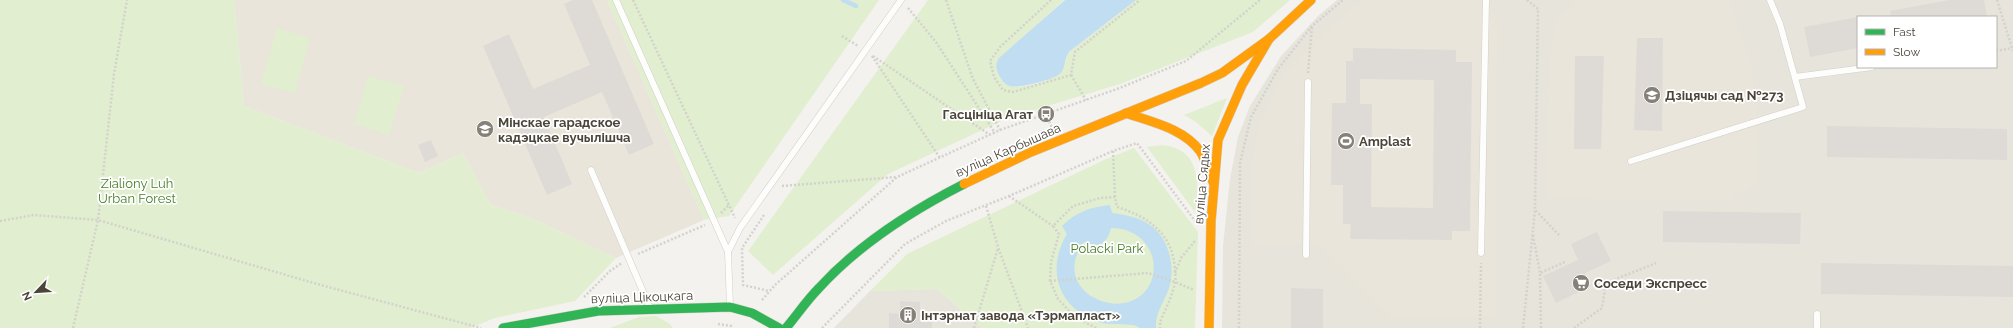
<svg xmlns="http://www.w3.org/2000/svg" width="2013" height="328" font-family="Raleway,sans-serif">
	<rect width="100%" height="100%" fill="#f4f2ee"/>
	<!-- residential -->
	<g fill="#e7e4dc" fill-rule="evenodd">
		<path d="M1337,0H2013V328H1222L1223,246L1230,179L1238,137L1250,106L1281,56L1318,16ZM1858,17H1996V67H1858Z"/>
		<path d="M937,289L982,328H834L870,291Z"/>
	</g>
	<!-- education -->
	<g fill="#eae5da">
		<path d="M234,0H607L704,220L616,258L531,218L490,204L463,153L419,173L244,106Z"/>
		<path d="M1364,0H1481L1497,18L1496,317L1392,318L1319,244H1252V162L1260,122L1285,73L1331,26Z"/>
		<path d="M1578,0H1729L1752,69L1756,122L1757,181L1729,201L1548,198L1550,57L1557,19Z"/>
	</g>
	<!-- green -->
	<g fill="#e1eecf">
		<path d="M0,0H234L244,106L419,173L463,153L490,204L531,218L616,258L575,301L495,318L470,328H0Z"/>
		<path d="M607,0H879L729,216L704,220Z"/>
		<path d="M928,0H1064L998,60C993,73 1005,79 1014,87C1029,87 1054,81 1063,68C1067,63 1065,56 1070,51L1136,0H1290L1253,32L1120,84L1008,118L888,174L773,275L748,251Z"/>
		<path d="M277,28L310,38L295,93L261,84Z"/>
		<path d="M368,76L404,86L389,135L354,124Z"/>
		<path d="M1227,98L1212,136L1196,122L1184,115Z"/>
		<path d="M1162,145C1202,149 1198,184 1197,215L1147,147Z"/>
		<path d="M1134,148L1198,232L1195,328H982L937,289L870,291L907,254L1106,159Z"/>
		<path d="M656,316L670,324L673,328H610L639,317Z"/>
	</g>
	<!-- water -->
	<g fill="#c0ddf1" fill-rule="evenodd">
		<path d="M1065,0H1136L1070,51C1063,58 1067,70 1058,75C1051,80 1018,89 1010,86C1004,84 1002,80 999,75C996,69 995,64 999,58Z"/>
		<path d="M1110,205L1112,213C1125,215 1139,217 1150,225C1168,237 1175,264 1170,285C1166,300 1155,311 1156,328C1151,328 1145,328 1140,328C1137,327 1136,325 1132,325C1118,323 1106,326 1093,320C1056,304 1047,267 1067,234L1062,226C1076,212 1091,207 1110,205ZM1111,228C1127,228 1142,235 1149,249C1155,259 1155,271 1151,282C1131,328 1046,294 1084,242C1099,249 1107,244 1111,228Z"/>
	</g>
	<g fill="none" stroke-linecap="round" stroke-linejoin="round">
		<!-- stream -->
		<path stroke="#c0ddf1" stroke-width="4.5" d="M843,0L856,6"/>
	</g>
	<!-- building -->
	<g fill="#dedbd6" fill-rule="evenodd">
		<path d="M573,0H592L654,144L629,155L602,92L544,117L572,184L547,195L483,46L509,34L533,89L590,65L564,4Z"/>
		<path d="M1949,0H1984L1987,17H1891L1890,11Z"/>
		<path d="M1858,17V48L1810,57L1804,27Z"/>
		<path d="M1637,38H1663L1662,131L1634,130Z"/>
		<path d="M1353,48L1456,50V62H1472L1470,231H1452V240L1350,239L1351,224H1343V185H1331L1332,103H1346V61H1353ZM1360,79L1434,80L1433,208L1371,207L1372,104H1360Z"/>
		<path d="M1575,56H1604L1601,149H1574Z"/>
		<path d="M1827,126L2007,129V160L1827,157Z"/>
		<path d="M431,140L438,156L425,162L418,145Z"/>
		<path d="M1663,211L1801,213L1800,244L1663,242Z"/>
		<path d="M1597,232L1611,261L1585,273L1591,286L1556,303L1543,276L1578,260L1571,244Z"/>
		<path d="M1821,263L2013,266V297L1821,294Z"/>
		<path d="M1291,288L1323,289V328H1291Z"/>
		<path d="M900,301L920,302V314L932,315V328H889V313L900,314Z"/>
	</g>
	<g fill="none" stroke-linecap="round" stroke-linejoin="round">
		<defs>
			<g id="lane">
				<path d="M616,0L728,252"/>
				<path d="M1795,77L1872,67"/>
				<path d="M1631,161L1803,107L1780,24L1770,0"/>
				<path d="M591,170L650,308"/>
				<path d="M1481,253L1486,0"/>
				<path d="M1306,255L1308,82"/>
				<path d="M730,306L728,252L740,228L901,0"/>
				<path d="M1817,328V314"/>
			</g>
			<g id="fast">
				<path d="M503,328L598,311L730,307L752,313L779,328"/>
				<path d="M786,328C797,315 807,300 819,288C859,244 911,211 964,184"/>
			</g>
			<g id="slow">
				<path d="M1126,113C1151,122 1183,128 1200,151C1206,160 1209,172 1213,182"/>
				<path d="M964,184L1031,152L1201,83L1222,73L1269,39"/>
				<path d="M1209,328L1211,221L1218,140L1242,85L1269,39L1311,0"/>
			</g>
		</defs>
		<!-- lane casing -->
		<use href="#lane" stroke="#d2d0cb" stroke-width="7"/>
		<!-- fast casing -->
		<use href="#fast" stroke="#d3cfc5" stroke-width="10"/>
		<!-- slow casing -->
		<use href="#slow" stroke="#d3cfc5" stroke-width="10"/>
		<!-- path -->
		<g stroke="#d3d2cc" stroke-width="2.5" stroke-dasharray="2 2" stroke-linecap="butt">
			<path d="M633,0L735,218"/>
			<path d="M946,0L973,79L1000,130"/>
			<path d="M1051,0L1000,47L990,61L994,77L1003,90L1013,92L1071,75L1075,52L1140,0"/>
			<path d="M1527,0L1538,9L1535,210L1559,235"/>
			<path d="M1997,0L2013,51"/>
			<path d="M908,8L936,42L995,133"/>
			<path d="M842,36L858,46"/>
			<path d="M1996,51L2012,48"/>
			<path d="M872,56L940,158"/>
			<path d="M873,56L990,135"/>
			<path d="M1308,73L1312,26"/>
			<path d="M1071,75L1086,100"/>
			<path d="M1046,114L1052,128"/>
			<path d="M1113,151L1115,197"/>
			<path d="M782,186L896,177"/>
			<path d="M1009,196L1053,226"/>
			<path d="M986,206L998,247L1028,328"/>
			<path d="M721,213L729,205"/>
			<path d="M764,215L742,248L743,285L769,291"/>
			<path d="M0,221L34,215L98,220L317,284L481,328"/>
			<path d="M1533,235L1540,273"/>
			<path d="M638,254L705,225"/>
			<path d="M1175,273L1181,258L1195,241"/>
			<path d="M1050,281L1148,273L1175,282L1194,290"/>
			<path d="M584,297L610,271L622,263"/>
			<path d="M762,300L775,285L897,177L1000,130L1117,89L1186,61L1260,0"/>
			<path d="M718,324L731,326L732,328"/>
			<path d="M73,328L98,220L114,74L127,0"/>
			<path d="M822,328L905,244L946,221L1009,196L1113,151L1137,143L1195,221"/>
			<path d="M974,328L998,248"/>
			<path d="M1096,328L1075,317L1058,299L1050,281L1051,262L1059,234L1053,226L1073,206L1100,198L1115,197L1117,207C1149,217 1173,234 1175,270C1175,274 1176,278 1175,282C1173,295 1165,310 1160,322V328"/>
			<path d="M1239,328L1240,163L1251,117L1278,69L1312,26L1343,0"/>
			<path d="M1480,328L1481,263"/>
			<path d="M1523,328L1535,210"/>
			<path d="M1541,328L1540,273L1565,262"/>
			<path d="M1574,328L1602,308L1606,283L1656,263"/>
		</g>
		<!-- lane -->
		<use href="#lane" stroke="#fdfdfc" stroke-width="6"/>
		<!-- fast -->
		<use href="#fast" stroke="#30b455" stroke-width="9"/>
		<!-- slow -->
		<use href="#slow" stroke="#ff9f0a" stroke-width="9"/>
	</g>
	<!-- icons -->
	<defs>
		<symbol id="school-disc" viewBox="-11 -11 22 22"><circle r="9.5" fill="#868178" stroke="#fff"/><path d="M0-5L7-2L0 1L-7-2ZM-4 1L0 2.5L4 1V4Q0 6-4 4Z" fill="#fff"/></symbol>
		<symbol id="bus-disc" viewBox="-11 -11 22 22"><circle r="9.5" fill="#868178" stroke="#fff"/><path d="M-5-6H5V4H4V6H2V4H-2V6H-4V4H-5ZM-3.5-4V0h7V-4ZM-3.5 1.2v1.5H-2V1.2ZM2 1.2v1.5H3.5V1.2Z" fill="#fff"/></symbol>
		<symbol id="university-disc" viewBox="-11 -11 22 22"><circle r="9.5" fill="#868178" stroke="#fff"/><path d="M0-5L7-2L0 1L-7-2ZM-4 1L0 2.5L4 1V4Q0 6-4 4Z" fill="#fff"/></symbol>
		<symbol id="stadium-disc" viewBox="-11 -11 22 22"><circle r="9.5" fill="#868178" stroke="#fff"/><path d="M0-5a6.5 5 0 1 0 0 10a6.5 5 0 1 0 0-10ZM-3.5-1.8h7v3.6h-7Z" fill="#fff"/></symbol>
		<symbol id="supermarket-disc" viewBox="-11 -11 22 22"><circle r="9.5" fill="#868178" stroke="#fff"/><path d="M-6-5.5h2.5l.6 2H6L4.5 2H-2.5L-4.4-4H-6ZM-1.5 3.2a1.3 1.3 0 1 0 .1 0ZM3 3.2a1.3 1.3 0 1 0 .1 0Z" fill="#fff"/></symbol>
		<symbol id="building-disc" viewBox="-11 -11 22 22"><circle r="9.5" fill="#868178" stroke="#fff"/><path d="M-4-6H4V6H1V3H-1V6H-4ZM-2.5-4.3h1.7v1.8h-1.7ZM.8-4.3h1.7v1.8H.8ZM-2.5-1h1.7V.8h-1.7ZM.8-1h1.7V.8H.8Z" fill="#fff"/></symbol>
	</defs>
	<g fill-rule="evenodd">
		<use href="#school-disc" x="1642" y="85" width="20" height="20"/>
		<use href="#bus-disc" x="1036" y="104" width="20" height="20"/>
		<use href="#university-disc" x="475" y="119" width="20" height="20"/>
		<use href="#stadium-disc" x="1336" y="131" width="20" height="20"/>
		<use href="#supermarket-disc" x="1571" y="273" width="20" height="20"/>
		<use href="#building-disc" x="898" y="305" width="20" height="20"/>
	</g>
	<g text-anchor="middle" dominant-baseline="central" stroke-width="3.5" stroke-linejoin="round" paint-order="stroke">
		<!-- poi labels -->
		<g font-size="13" font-weight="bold" fill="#4b4439" stroke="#fff" text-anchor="start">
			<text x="1665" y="95">Дзіцячы сад №273</text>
			<text x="1033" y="114" text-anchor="end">Гасцініца Агат</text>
			<text x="498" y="122">Мінскае гарадское<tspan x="498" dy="15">кадэцкае вучылішча</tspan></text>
			<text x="1359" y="141">Amplast</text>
			<text x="1594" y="283">Соседи Экспресс</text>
			<text x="921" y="315">Інтэрнат завода «Тэрмапласт»</text>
		</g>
		<!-- street labels -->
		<g font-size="13" fill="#4b4439" stroke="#fff">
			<text transform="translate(1008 150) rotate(-24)">вуліца Карбышава</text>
			<text transform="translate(1202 184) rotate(-85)">вуліца Сядых</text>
			<text transform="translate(642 297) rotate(-2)">вуліца Цікоцкага</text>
		</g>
		<!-- park labels -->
		<g font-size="13" fill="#4a7f2a" stroke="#fff">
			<text x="137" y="183">Zialiony Luh<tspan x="137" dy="15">Urban Forest</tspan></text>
			<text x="1107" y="248">Polacki Park</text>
		</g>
	</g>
	<!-- legend -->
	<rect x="1857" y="16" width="140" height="52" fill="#ffffff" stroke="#b7b4b0"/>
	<rect x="1865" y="29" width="20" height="6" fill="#30b455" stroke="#b7b4b0"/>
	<text x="1893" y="36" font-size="12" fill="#4b4439">Fast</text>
	<rect x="1865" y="49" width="20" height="6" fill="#ff9f0a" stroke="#b7b4b0"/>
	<text x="1893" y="56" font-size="12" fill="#4b4439">Slow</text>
	<!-- north arrow -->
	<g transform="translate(36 292) rotate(245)" stroke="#ffffff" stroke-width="3" paint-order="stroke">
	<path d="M0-3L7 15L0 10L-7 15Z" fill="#4b4439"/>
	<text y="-6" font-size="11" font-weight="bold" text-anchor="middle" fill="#4b4439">N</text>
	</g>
</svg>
